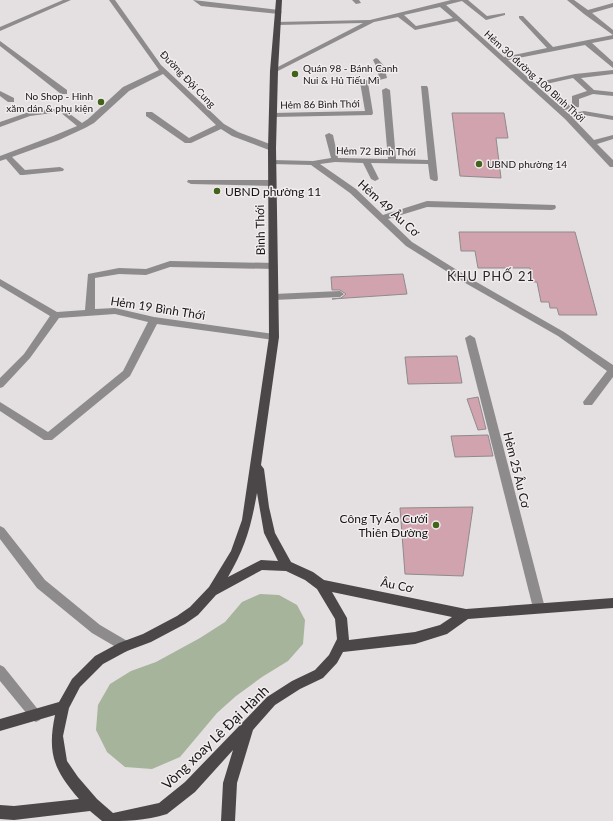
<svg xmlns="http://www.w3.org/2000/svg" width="613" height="821" font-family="Lato,sans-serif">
	<rect width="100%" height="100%" fill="#e4dfe0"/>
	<!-- green -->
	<path fill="#a6b49b" d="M260,594L279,595L297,605L305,620L303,644L288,661L262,677L236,696L217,713L180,757L152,769L125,767L107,752L96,730L98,705L110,684L131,671L156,662L200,638L225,622L242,602Z"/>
	<!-- building -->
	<g fill="#d1a3ae" stroke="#8f8b8c">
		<path d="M452,113H504L508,138H496L501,178L460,176Z"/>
		<path d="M459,232H575L597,315H559L557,308H550L549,302H541L537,282H533L530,268H478L475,251H461Z"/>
		<path d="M403,274L407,294L332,299L341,298L346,294L340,290H332L331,277Z"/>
		<path d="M457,356L462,383L408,384L405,357Z"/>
		<path d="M478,397L486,429L478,430L467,399Z"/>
		<path d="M488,435L493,456L455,457L451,436Z"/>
		<path d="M473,507L463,576L405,574L400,508Z"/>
	</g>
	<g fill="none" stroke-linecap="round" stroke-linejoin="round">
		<!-- minor -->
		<g fill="#8e8b8c" fill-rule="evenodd">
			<path d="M63,0H71L0,31V27Z"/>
			<path d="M109,0H115L161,65L224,124L238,132L275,146V150H269L232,136L221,129L191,143H185L146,116V112H152L189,138L216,125L163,74L129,91L94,123L85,128L59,140L12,157L25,170L60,167L64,169L63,171L23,175H20L6,159L0,161V156L53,136L77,126L60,112L30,116L0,127V122L29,112L62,108L82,123L88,119L123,87L159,70Z"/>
			<path d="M193,0L279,10L282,12L279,14L201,6Z"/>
			<path d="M352,0H359L361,3L356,4Z"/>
			<path d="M451,0H468L487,16L505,13V15L486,20L462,1L446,5L504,57L547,48L519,18V16H523L553,47L613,35L584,14L567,0H574L588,10L613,3V7L592,13L613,30V39L592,43L613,62V68L585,45L508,60L534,83L575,74L613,70V74L581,78L594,90L613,92V96L593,94L579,99V107L564,110L569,114L584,111L613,116V120L584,115L573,118L594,140L613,135V139L597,144L613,160V167H610L565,119L457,21L415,30L398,17L374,22L276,72H272L270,71L363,23L278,25L276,24V22L370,20ZM440,7L453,18L416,26L404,15ZM573,78L587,91L572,96V104L560,106L537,86Z"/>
			<path d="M0,41L67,90V94H61L0,46Z"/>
			<path d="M376,58L378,59L384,66L387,78L368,83L373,113L372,115L273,117L269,115L273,113L365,111L360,82L379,77L376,66L373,60Z"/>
			<path d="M421,86H427L428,88L438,179L437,181H434L430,179L428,164L371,163L379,179L375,181L371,179L363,163L335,162L320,164L356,189L383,215L427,201L555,205L556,207L555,209L552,210L427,207L388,219L412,242L473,280L564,332L613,365V377L592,405H584L583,402L607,371L558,336L467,284L406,246L350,193L311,165L272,164L268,162L272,160L313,161L331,158L325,135L329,133L333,135L338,158L388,159L382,90L386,88L390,90L396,159L428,160Z"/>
			<path d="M0,91L14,98V102H8L0,96Z"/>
			<path d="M188,180H272L276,183L272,186L191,184L187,182Z"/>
			<path d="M170,261L274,263L278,266L274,269L170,267L146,275L119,274L95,278V309L115,308L154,317L274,334L277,335L279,337L277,339L274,340L157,324L130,376L52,440H44L0,411V402L48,432L123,371L148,322L115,314L59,318L30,358L3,387L0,388V378L24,354L50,316L0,286V279L57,312L85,310L88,274L119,268L146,269Z"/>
			<path d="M340,291L344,294L340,297L274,300L269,297L274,294Z"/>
			<path d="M470,335L475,338L545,608L543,612L539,613L535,612L533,608L465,338Z"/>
			<path d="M0,526L4,528L45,580L100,625L129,642L131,646L129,650L125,652L121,650L92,633L37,588L0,539Z"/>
			<path d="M0,665L4,667L40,712L42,716L40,720L36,722L32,720L0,681Z"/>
		</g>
		<!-- major -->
		<path fill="#4b4748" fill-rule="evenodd" d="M276,0H282L278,71L276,148L279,337L261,465L264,469L269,507L275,533L291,562L313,572L324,580L466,609L613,598V608L468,619L447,634L415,644L343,652L337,663L323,678L300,689L275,705L253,730L237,783L235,821H221L223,783L233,750L195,792L167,814C146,821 124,821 102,821L90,811L14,820L0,819V805L14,806L79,799C54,770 47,754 55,715L0,731V719L59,702L72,679L95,656L119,643L143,634L177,616L190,607L209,587L231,551L242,520L269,337L268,148L270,71ZM257,493L264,533L278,561L261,560L228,577C245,548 251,527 257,493ZM262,570L286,571L305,580L317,589L335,619L337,639L329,655L315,670L292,681L267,697L185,782L159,803L113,813L97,799L78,777L67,761L63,736L69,708L80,687L103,664L127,651L151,642L185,624L198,615L216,595ZM332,592L452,617L440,625L415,632L349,640L347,618Z"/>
	</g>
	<!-- markers -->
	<g fill="#42641a" stroke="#f1eced" stroke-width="1.5">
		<circle cx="295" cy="74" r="4"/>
		<circle cx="101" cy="102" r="4"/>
		<circle cx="479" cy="164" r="4"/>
		<circle cx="217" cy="191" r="4"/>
		<circle cx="436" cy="525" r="4"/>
	</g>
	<g text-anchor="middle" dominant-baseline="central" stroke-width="3" stroke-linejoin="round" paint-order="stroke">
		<!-- far-poi labels -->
		<g font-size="10" fill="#171516" stroke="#f1eced" text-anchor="start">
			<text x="303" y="68">Quán 98 - Bánh Canh<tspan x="303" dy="12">Nui &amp; Hủ Tiếu Mì</tspan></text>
			<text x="93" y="96" text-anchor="end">No Shop - Hình<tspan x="93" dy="12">xăm dán &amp; phụ kiện</tspan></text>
			<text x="487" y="164">UBND phường 14</text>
		</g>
		<!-- far-street labels -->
		<g font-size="10" fill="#171516" stroke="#f1eced">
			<text transform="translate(535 76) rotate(42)">Hẻm 30 đường 100 Bình Thới</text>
			<text transform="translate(188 79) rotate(46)">Đường Đội Cung</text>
			<text transform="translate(320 104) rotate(-1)">Hẻm 86 Bình Thới</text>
			<text transform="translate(376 151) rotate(1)">Hẻm 72 Bình Thới</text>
		</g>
		<!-- poi labels -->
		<g font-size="12" fill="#171516" stroke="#f1eced" text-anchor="start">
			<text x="225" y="191">UBND phường 11</text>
			<text x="428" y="518" text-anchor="end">Công Ty Áo Cưới<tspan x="428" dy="14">Thiên Đường</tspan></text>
		</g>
		<!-- street labels -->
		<g font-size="12" fill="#171516" stroke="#f1eced">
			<text transform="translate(389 208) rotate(42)">Hẻm 49 Âu Cơ</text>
			<text transform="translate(260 230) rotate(-91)">Bình Thới</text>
			<text transform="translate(158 308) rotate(9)">Hẻm 19 Bình Thới</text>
			<text transform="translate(517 470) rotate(76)">Hẻm 25 Âu Cơ</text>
			<text transform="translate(397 585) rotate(11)">Âu Cơ</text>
		</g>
		<!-- neighbourhood labels -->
		<g font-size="13" letter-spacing="1" fill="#2c2829" stroke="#f1eced">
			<text x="491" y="276">KHU PHỐ 21</text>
		</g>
		<!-- near-street labels -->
		<g font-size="14" fill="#171516" stroke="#f1eced">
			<text transform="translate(215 737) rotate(-44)">Vòng xoay Lê Đại Hành</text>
		</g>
	</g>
</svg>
